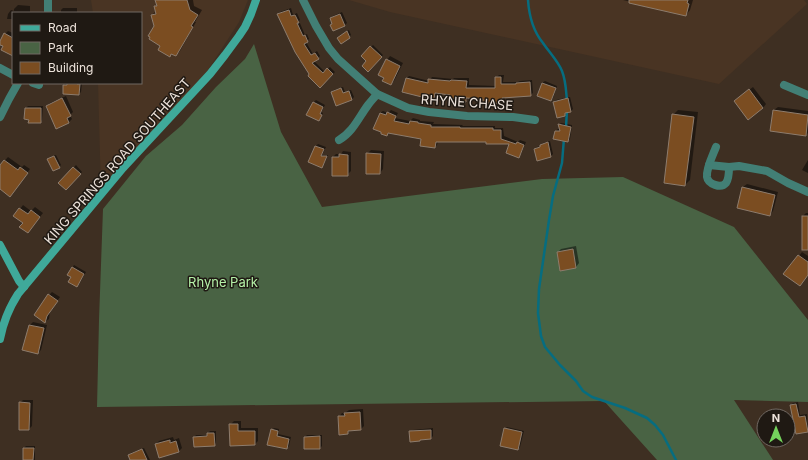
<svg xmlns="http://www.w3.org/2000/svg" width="808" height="460" viewBox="0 0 808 460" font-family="Inter,sans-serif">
<rect width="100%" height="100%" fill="#3e2f22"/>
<g fill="#493423">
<path d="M91 0H248L239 22 206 73 101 191 98 83H141V13H93Z"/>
<path d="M349 0H804L807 4 719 84 390 12Z"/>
</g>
<path fill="#496344" d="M254 44 281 132 322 207 542 179 623 177 734 227 808 320V402L734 400 773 460H657L604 401 97 407 99 320 103 209 146 156 182 125 216 87 245 59Z"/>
<g fill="#0007">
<path d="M156 0H193L194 6 202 10 195 22H196L180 51 176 55 162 46 155 26 152 15 156 11 155 7 158 4Z"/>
<path d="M623 0H693L690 10 686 15Z"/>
<path d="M18 5 30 6V13H13V19H7L8 14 11 10 14 11V9Z"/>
<path d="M63 8H77V13H61V10Z"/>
<path d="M291 8 293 15 297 13 300 20 299 21 305 35 307 34 309 39 306 42 313 54 317 51 320 56 314 61 325 72 330 67 335 72 320 86 311 75 278 14 280 12Z"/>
<path d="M342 12 347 23 345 25 333 23 331 18 333 16Z"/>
<path d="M349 30 351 35 349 37 340 36Z"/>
<path d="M8 31 13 33V55L5 46 0 43 5 34Z"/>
<path d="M373 45 383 55 368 70V61L362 56Z"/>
<path d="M390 56 403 63 394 81 390 84 387 60Z"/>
<path d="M499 75H504L503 82H518L520 81 532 80 533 93 530 95 505 97V100L502 103 484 98H468L466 101 458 98 451 94 437 92 436 95 434 98 407 78 409 76 429 81 432 77 453 79 454 78H469V85L496 86V78Z"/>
<path d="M545 81 557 86 553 98 551 100 542 83Z"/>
<path d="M66 83H82L81 92 79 94 64 85Z"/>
<path d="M343 87 345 92 351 90 354 97 352 99 336 104 332 92 334 90Z"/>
<path d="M753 87 766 104 763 108 735 101Z"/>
<path d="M66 96 73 112 70 115 72 119 69 122 57 127 47 106 50 103Z"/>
<path d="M570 97 573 109 571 111 567 112V113L565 115 554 102 556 100Z"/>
<path d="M316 100 325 105 321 112 323 113 319 120 308 114 314 102Z"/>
<path d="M28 106H43L42 120 40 122 26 108Z"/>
<path d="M778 107 808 111V133L806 135 774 110Z"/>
<path d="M391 110 398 113 395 118 410 121 413 118 420 120V121L434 122 433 124 463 125 462 126H495V128H503L504 136 518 142 520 140 526 142 521 154 519 156 511 143 487 141H438L437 145 435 147 422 139 389 133 386 135 380 113 383 111 388 113Z"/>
<path d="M678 110 698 112 690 180 685 185 673 115Z"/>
<path d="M561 123 572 125 570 139 568 141 556 131 558 129H560L559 125Z"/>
<path d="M550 141 553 154 551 156 538 159 535 149 537 147 541 146V145L543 143Z"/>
<path d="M318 144 326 147 322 155H328L324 164 322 166 310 161 316 146Z"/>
<path d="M371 150 384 151 383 169 380 173 367 154Z"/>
<path d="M343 151 351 152V171L347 175 333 157 336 154H341Z"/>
<path d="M56 155 61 165 59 167 51 157Z"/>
<path d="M8 157 22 167 24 165 30 169 13 192 0 186V166Z"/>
<path d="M808 160V173L802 170Z"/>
<path d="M76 165 82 172 66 189 60 183Z"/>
<path d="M747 184 778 192 773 211 770 215 738 207 743 187Z"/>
<path d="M23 205 31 211 35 207 43 213 31 228 15 216Z"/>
<path d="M806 213H808V249L803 216Z"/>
<path d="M576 246 579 263 576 267 561 270 558 252 561 249Z"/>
<path d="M802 252 808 256V275L785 274Z"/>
<path d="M74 265 86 272 79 284 68 274Z"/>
<path d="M52 292 60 297 50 311 49 319 45 322 35 315 49 295Z"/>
<path d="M33 322 47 325 41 350 38 353 24 350 30 325Z"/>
<path d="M23 400H33L32 426 29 429 20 403Z"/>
<path d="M798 402 800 415 807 414 808 431 797 433 791 405 793 403Z"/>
<path d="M363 409 364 426 361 429 350 430 347 433 339 417 342 413H345L349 410Z"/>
<path d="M234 421H241V428H258V441L255 444 231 445 230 425Z"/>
<path d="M507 427 524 431 520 447 518 449 505 429Z"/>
<path d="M274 428 279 429 278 434 291 437 289 446 287 448 272 430Z"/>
<path d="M433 428V436L431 438 421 439 410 432 413 430Z"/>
<path d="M210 431H216V443L214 445 194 438 196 435H208V433Z"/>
<path d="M307 435H322V446L320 448 305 437Z"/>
<path d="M173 437 174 440 179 438 182 448 179 451 156 444 159 441Z"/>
<path d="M26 446H35V460H24V448Z"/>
<path d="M144 448 150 460H131L129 456 131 453Z"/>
</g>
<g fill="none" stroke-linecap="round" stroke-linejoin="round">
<g stroke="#066d80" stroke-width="2.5">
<path d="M528 0C529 15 533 31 543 43 549 52 558 61 562 71 566 81 566 91 567 101"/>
<path d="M566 127 567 110"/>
<path d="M564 138 562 163 553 196 549 220 539 289 538 313 541 336 545 347 560 365 576 381 583 391 592 397 625 408 647 418 655 425 663 435 676 460"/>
</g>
</g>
<g fill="#7b4d21" stroke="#8d7c6d">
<path d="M155 0H187L190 10 198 15 191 26 193 27 176 56 171 54 170 57 158 50 160 46 149 39 150 37 148 36 154 26 151 15 156 14 154 6H157Z"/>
<path d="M629 0H688L687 3 689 4 686 16 629 3Z"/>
<path d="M289 10 291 16 295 15 299 23H297L303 36 305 35 308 42 304 44 311 55 315 53 319 59 312 63 323 73 327 68 333 74 320 88 308 76 309 74 295 52 277 14Z"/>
<path d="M340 14 345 26 333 31 330 25 332 24 330 18Z"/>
<path d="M347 31 350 38 341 44 337 38Z"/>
<path d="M4 33 13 38V56L1 50 3 46 0 45V41Z"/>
<path d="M370 46 382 57 368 72 362 66 366 61 361 56Z"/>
<path d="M386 59 400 66 391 85 382 81 384 78 378 75Z"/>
<path d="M495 77H501V84H516V83L530 82 531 96 502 98V104L494 103H483V99L466 98V102L457 101V99H450V95L435 93 434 99 426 98 402 92 406 78 428 83V79L450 81 451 80 467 81 466 88H495Z"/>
<path d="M67 83H77V84H80L79 95 63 94V85H67Z"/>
<path d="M542 83 556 88 551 101 537 96Z"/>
<path d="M341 88 343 93 349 91 352 100 336 106 331 92Z"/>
<path d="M749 89 763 108 748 120 734 101Z"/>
<path d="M62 98 71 116 67 118 69 123 56 129 46 106Z"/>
<path d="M568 98 571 112 565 113V116L557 118 553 102Z"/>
<path d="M313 102 323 107 320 114 322 115 319 121 306 115Z"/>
<path d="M25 108H41V123H28L29 120 24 119Z"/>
<path d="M773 110 808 115 806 136 770 131Z"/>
<path d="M387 112 396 116 394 121 409 124 410 121 418 122V123L431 125V127H460V128H493V130H501V139L516 144 517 142 524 145 519 158 506 153 509 144H486V142H436L435 148 420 146 421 139 388 133 387 136 381 134V132L373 129 380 113 386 115Z"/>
<path d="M672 114 694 117 685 186 664 183Z"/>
<path d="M558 124 571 127 568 142 553 139 555 131H560Z"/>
<path d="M548 142 551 157 537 161 534 149 540 147V145Z"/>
<path d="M315 146 324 149 321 156H327L322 168 308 162Z"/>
<path d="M366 153 381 154 380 174H366Z"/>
<path d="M339 154 348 155V176H332V157H339Z"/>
<path d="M54 156 60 168 53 171 47 159Z"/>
<path d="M4 160 18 170 20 167 28 173 10 197 0 189V165Z"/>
<path d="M73 167 81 174 66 190 58 183Z"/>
<path d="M742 187 775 195 770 216 737 208Z"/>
<path d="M19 208 28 214 31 210 40 217 28 233 19 227 23 223 13 216Z"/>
<rect x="802" y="216" width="6" height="34"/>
<path d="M573 249 576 268 560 271 557 252Z"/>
<path d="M798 255 808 262V275L800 286 783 274Z"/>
<path d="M72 267 84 274 77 287 68 282 71 277 67 275Z"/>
<path d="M48 294 58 301 47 316 45 323 34 315Z"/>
<path d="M29 325 44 328 38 354 22 350Z"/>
<path d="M19 402 30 403 29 430H19Z"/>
<path d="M796 404 799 417 805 416 808 432 796 434 790 405Z"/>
<path d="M360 412 361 430 348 431V434L339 435 338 416H345L344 413Z"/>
<path d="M229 424H238V431H255V445L230 446Z"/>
<path d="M504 428 522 432 518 450 500 446Z"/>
<path d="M271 429 278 431 277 436 289 439 287 449 267 445Z"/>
<path d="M431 430V439L420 440V441L410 442 409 431Z"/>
<path d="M207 433H214L215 446 194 447 193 437 207 436Z"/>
<path d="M320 436V449H304V437Z"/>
<path d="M170 440V443L176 441 179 452 159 458 155 444Z"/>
<path d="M23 448H34L33 460H23Z"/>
<path d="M142 449 147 460H130L128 455Z"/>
</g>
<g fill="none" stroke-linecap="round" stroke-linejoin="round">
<g stroke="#427f75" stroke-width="8">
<path d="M48 0V13"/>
<path d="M303 0 316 26 329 48 338 59 377 94 408 108 429 112 467 116 513 117 535 120"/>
<path d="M0 68 13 75"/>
<path d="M33 83 39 85"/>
<path d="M784 85 808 95"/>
<path d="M0 117 9 99 18 83"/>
<path d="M339 140C353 132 359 117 368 105 371 101 374 98 377 94"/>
<path d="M716 147C713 155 706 168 707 177 708 184 721 189 726 183 729 179 729 173 729 167"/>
<path d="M709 165 729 167 739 166 767 171 788 183 808 192"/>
</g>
<g stroke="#3fa99a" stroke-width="8">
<path d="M0 245 19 281 24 287"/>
<path d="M0 339C3 323 9 308 18 294L123 168 210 74 225 55 239 36 245 27 251 14 256 0"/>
</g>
</g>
<g text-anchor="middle" stroke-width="3" stroke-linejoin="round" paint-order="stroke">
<g font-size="13" fill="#ece2da" stroke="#1f1913">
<text transform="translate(467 102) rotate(4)" y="5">RHYNE CHASE</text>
<text transform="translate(117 161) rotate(-49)" y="5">KING SPRINGS ROAD SOUTHEAST</text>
</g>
<g font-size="13" fill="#b5f2a8" stroke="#1f1913">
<text x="223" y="287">Rhyne Park</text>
</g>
</g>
<rect x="12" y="12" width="130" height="72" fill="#1f1913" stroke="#716963"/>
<rect x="20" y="25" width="20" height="6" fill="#3fa99a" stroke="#716963"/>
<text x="48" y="32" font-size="12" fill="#ece2da">Road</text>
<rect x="20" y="42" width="20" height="12" fill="#496344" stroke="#716963"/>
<text x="48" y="52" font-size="12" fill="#ece2da">Park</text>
<rect x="20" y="62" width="20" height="12" fill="#7b4d21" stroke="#716963"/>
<text x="48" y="72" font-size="12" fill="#ece2da">Building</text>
<g transform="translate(776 428)"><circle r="19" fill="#1f1913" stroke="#716963"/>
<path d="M0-3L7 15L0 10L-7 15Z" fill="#74d25c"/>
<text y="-6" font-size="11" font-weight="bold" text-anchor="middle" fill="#ece2da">N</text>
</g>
</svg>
